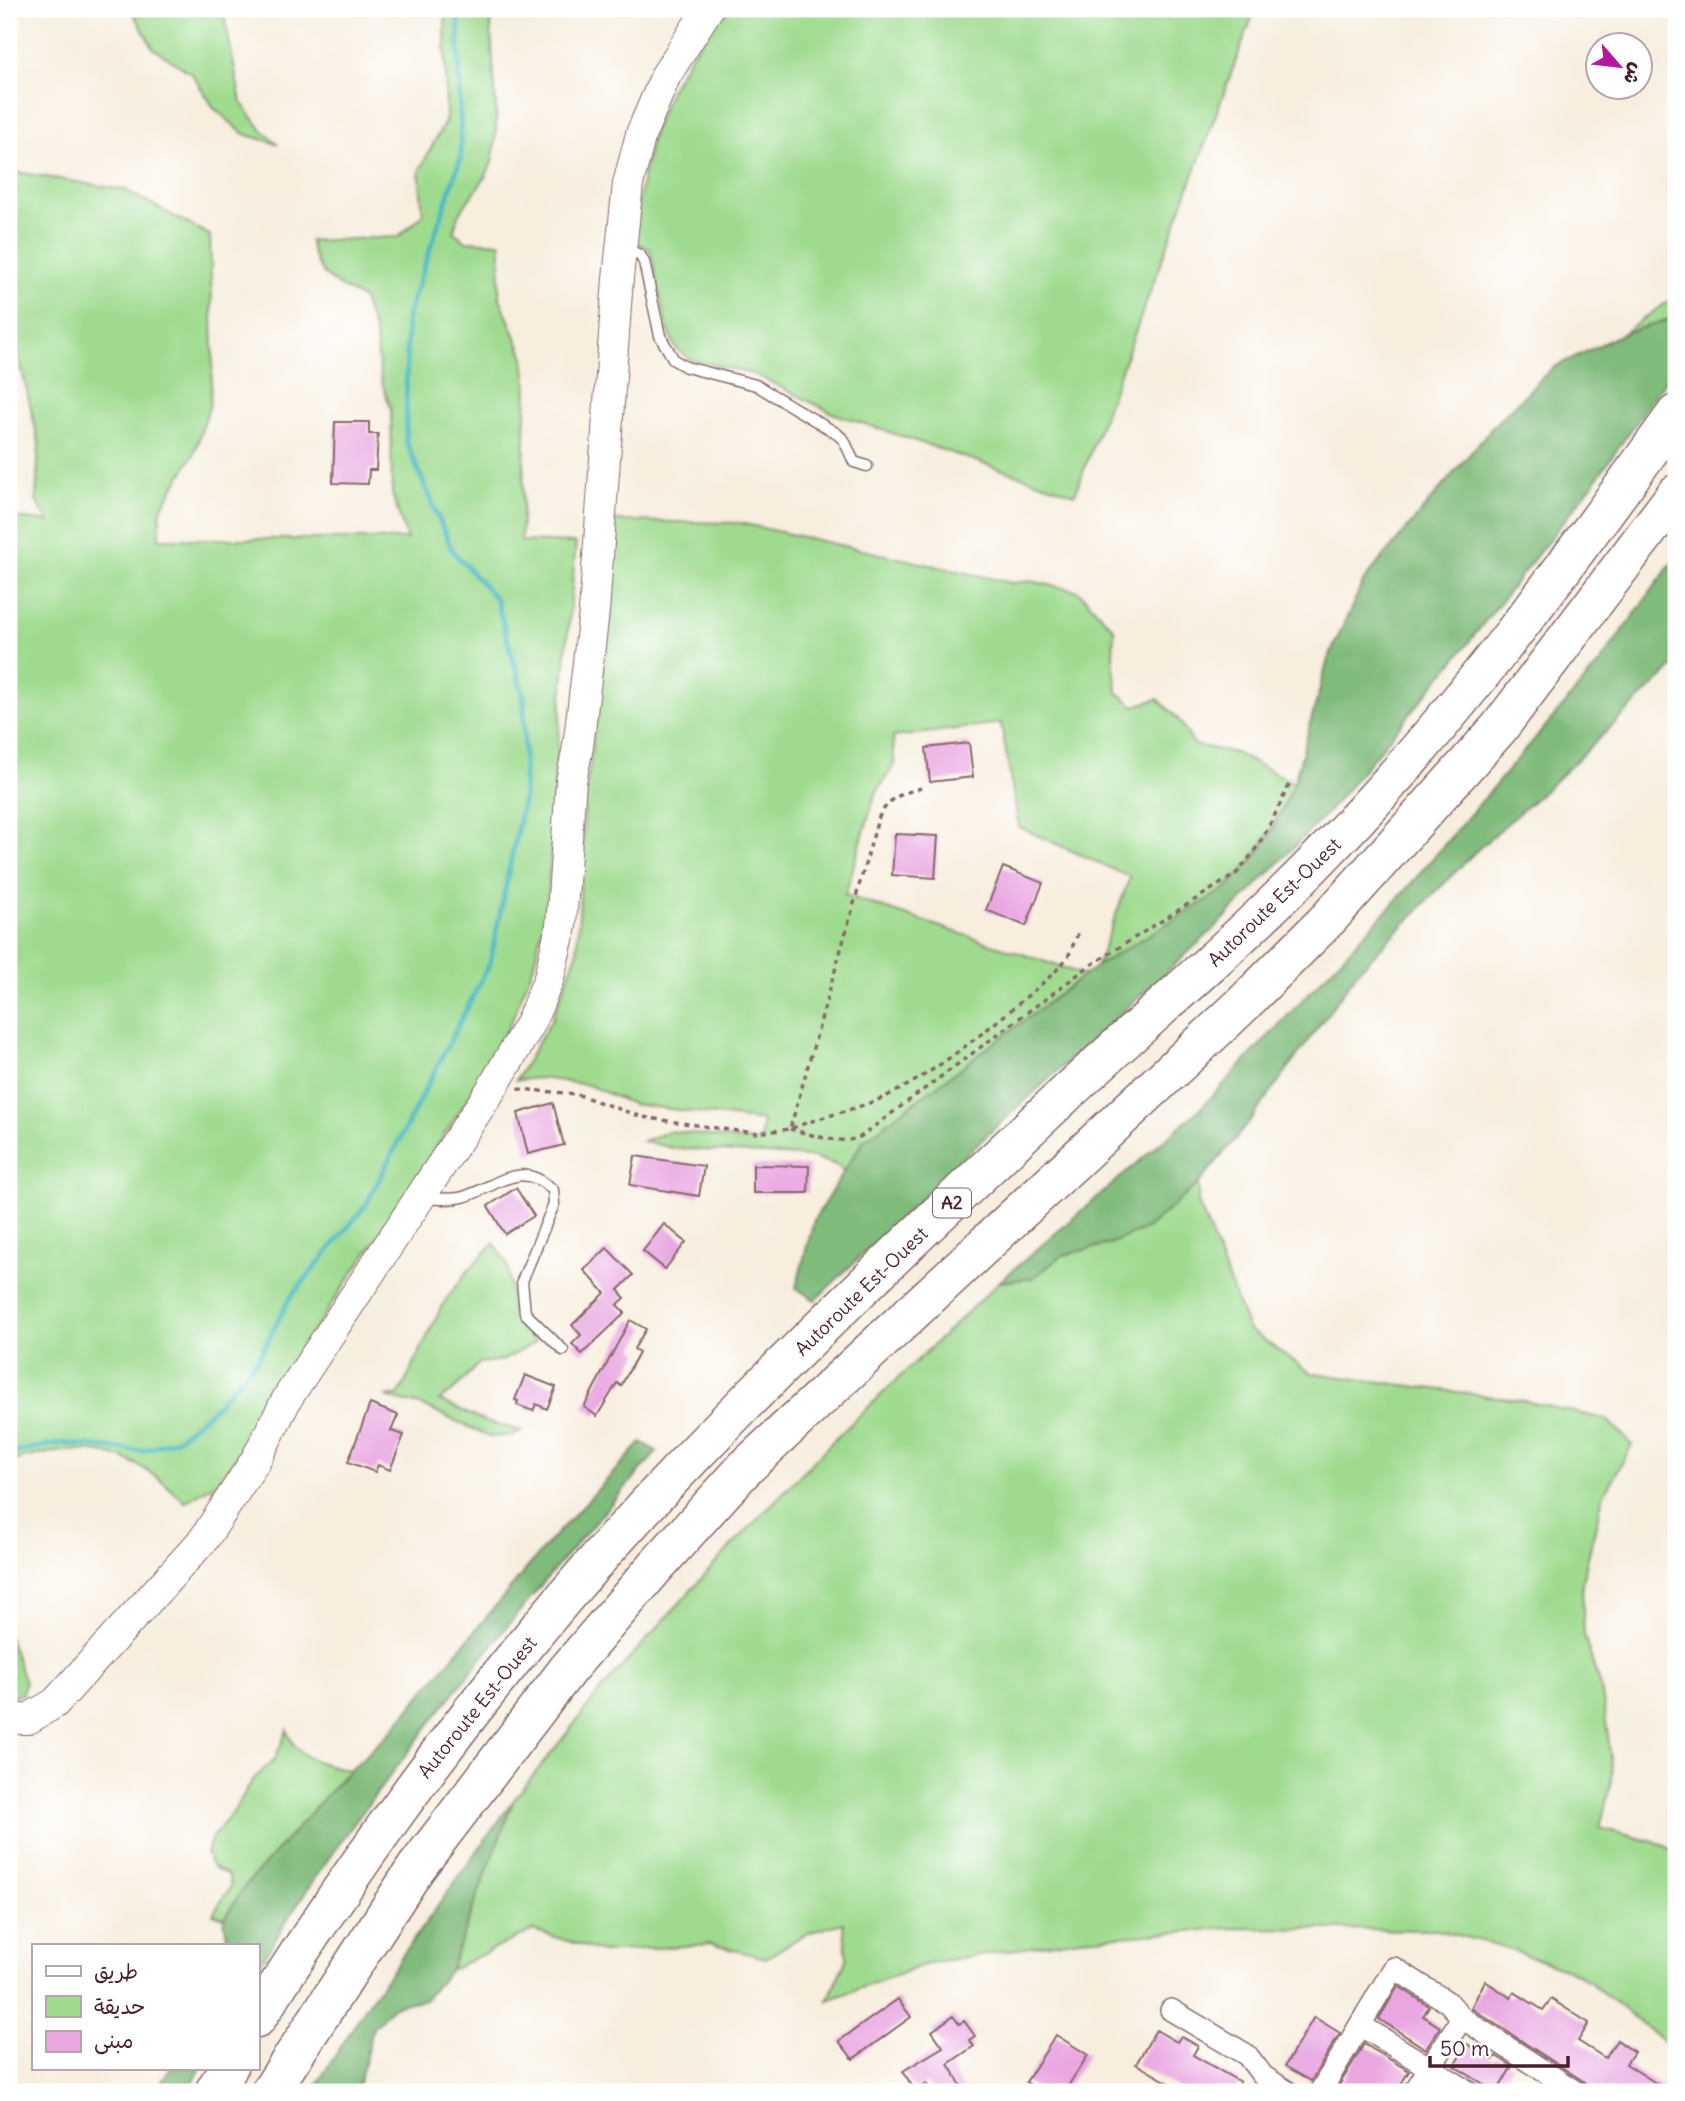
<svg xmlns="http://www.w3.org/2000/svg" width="1685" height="2101" viewBox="0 0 1685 2101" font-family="Delius,'Playpen Sans Arabic',sans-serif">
<rect width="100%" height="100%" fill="#fff"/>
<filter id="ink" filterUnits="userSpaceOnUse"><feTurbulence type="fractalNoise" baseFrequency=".0143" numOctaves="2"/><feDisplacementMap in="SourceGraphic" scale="14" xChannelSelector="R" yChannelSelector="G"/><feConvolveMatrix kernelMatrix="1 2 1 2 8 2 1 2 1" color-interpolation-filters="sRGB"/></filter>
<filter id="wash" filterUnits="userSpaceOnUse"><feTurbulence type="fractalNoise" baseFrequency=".00686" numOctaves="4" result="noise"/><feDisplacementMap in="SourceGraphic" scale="28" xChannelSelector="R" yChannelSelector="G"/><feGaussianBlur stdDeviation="1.57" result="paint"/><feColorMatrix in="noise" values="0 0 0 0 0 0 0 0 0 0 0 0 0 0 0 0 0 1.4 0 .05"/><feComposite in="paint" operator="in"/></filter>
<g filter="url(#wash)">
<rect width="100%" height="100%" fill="#f7eede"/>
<g fill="#9fdb8f" stroke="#747d5d" stroke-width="2">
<path d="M131 9H223L241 102 261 129 278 144 244 134 214 108 192 74 153 48Z"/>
<path d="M445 9H501L491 22C491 67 501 113 493 157 487 187 457 203 454 232L465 241 501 243 499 296 524 357 527 385 521 541 576 543 554 786 548 903 533 967 511 1022 481 1078 390 1219 275 1387 238 1454 218 1482 185 1502C129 1445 84 1441 9 1462V517L49 522 36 501 39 443 9 314V171L125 190 210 235 213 355 210 404 194 454 161 508 159 539H407L392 494 391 409 381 380 375 332 362 298C332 282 317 277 310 241L398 237 423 215 419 171 446 120Z"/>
<path d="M725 9H1255L1075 494 835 414 756 375 690 359 676 349 667 328 650 250 633 240C639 196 645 150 662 109 676 73 702 39 725 9Z"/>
<path d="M1676 296V317L1622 334Z"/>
<path d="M613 521 740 523 1012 583 1030 581 1078 591 1114 629 1113 658 1117 692 1134 706 1158 699 1178 719 1195 745 1235 753 1294 783C1275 824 1258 859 1225 889L1097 966 1130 877 1019 827 1001 723 893 737 894 765 875 795 845 895 1085 975 863 1141 844 1171 834 1164 811 1157 673 1148 643 1141 671 1131 760 1142 763 1121 632 1104 588 1085 542 1078 516 1080 552 1019 577 953 585 798 610 620Z"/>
<path d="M1199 1183 1198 1202 1248 1329 1311 1373 1526 1401 1608 1420 1632 1445 1603 1496 1582 1582 1584 1635 1602 1693 1613 1773 1600 1828 1665 1845 1676 1855V2055L1666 2043 1579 1974 1497 1945 1436 1930 1230 1928 1080 1939 929 1963 828 2000 847 1957 843 1923 807 1933 766 1958 710 1944 602 1952 533 1930 450 1970 513 1801 602 1689 722 1556 833 1441 999 1282 1033 1278 1063 1255 1109 1244 1148 1228Z"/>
<path d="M494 1243 508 1265 512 1311 519 1324 536 1342 504 1360 479 1363 453 1391 439 1400 486 1422 522 1431 513 1435 491 1437 420 1405 385 1397 399 1395 443 1304 466 1273Z"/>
<path d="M9 1637 25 1682 22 1694 9 1697Z"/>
<path d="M287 1730C295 1759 324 1765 350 1770L245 1886 224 1918 213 1914 231 1886 228 1875 213 1867 206 1854 212 1837 232 1814 253 1780 275 1759Z"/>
</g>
<g fill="#7fbb7a" stroke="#646d52" stroke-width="2">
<path d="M1676 317V366L1592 485 1454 661 1328 812 1216 927 985 1137 815 1300 796 1288 814 1220 863 1141 1097 966 1225 889 1256 857 1272 832 1294 783 1328 659 1364 580 1494 425 1552 368 1622 334Z"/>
<path d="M1676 557V664L1555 781 1476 851 1360 969 1250 1121 1199 1183 1148 1228 1109 1244 1063 1255 1033 1278 999 1282 1200 1109 1403 893 1598 665Z"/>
<path d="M642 1442 657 1452C571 1547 490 1645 412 1747 357 1818 302 1891 257 1970V1945H228L224 1918 245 1886 341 1779 391 1731 550 1541Z"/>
<path d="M513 1801 450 1970 425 1999 393 2006 373 2028 357 2092H312L369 2002Z"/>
<path d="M170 2068H201L187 2092H156Z"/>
</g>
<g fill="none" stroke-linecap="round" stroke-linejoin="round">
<path stroke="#4bbac1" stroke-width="5" d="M9 1453 60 1443 142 1451 177 1439 214 1408 258 1359 290 1298 366 1205 490 963 524 796V697L496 599 452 550 406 441 407 317 461 157 458 9"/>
</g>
<g id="blocks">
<g fill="#e9a6e1">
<path d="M335 422H369V434H378L376 470H369L368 484 333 483Z"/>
<path d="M969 743 973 777 930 782 926 748Z"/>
<path d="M895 834 938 836 935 878 892 875Z"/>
<path d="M1003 867 1043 883 1026 926 986 910Z"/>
<path d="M553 1103 564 1145 528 1154 518 1113Z"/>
<path d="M635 1156 704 1166 699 1196 630 1185Z"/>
<path d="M753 1165 809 1166 808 1193H753Z"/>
<path d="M516 1188 534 1216 505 1234 488 1206Z"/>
<path d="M664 1224 686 1242 665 1269 643 1251Z"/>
<path d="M607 1248 633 1275 618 1290 625 1298 617 1305 625 1313 582 1354 572 1344 581 1335 572 1325 605 1293 584 1270Z"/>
<path d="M630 1320 646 1329 634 1349 639 1352 621 1386 617 1383 597 1416 584 1407Z"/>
<path d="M525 1375 556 1387 547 1409 536 1404 533 1411 517 1405 518 1401 515 1400Z"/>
<path d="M370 1404 398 1415 391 1431 404 1435 390 1470 378 1465 375 1472 348 1462Z"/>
<path d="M1485 1981 1511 1998 1514 1992 1543 2010 1551 1999 1589 2023 1578 2041 1605 2058 1617 2040 1634 2052 1626 2064 1670 2092H1594L1583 2081 1471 2008Z"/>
<path d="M1398 1986 1429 2006 1423 2016 1440 2027 1426 2049 1379 2019Z"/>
<path d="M898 1999 911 2017 853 2059 839 2041Z"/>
<path d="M953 2016 959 2024 964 2021 975 2036 969 2040 974 2046 948 2064 965 2092H933L927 2083 915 2091 903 2071 943 2047 932 2031Z"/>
<path d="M1314 2017 1340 2033 1311 2081 1285 2066Z"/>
<path d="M1156 2030 1177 2042 1181 2036 1198 2046 1193 2055 1240 2082 1234 2092H1185L1136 2064Z"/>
<path d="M1056 2035 1088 2055 1064 2092H1042L1026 2082Z"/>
<path d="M1364 2044 1409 2071 1396 2092H1335Z"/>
<path d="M1467 2044 1493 2060 1496 2056 1512 2066 1497 2092 1454 2066Z"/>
</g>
</g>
</g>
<g filter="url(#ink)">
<use href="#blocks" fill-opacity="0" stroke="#87676a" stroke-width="2"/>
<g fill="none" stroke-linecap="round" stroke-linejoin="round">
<g stroke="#87676a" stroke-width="13">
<g id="lane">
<path d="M624 248 640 255 644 262 660 336 674 360 686 367 756 385 836 433 844 440 854 462 867 466"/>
<path d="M425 1198C438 1199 451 1200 463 1197 498 1187 518 1158 553 1190L554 1204 522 1281 525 1313 563 1350"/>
</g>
</g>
<g stroke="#87676a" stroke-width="24">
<g id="street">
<path d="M1171 2010 1247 2055 1263 2076 1288 2092"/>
<path d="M1360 2025 1469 2092"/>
<path d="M1320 2092 1394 1968 1449 2003 1462 2018 1576 2092"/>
<path d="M1414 2092 1462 2018"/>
</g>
</g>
<g stroke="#87676a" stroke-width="32">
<path id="secondary" d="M9 1719H28L55 1703 204 1539 255 1461 288 1397 491 1090 530 1024 549 978 561 926 571 781 578 747 594 612 618 278 628 184 641 134 666 75 708 9"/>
</g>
<g stroke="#87676a" stroke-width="41">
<g id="highway">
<path d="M257 2018C384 1817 527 1627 693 1456 810 1335 934 1217 1057 1102 1149 1016 1246 936 1333 844 1460 712 1569 562 1676 414"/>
<path d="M214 2092 228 2068"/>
<path d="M270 2092 416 1868 568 1669 657 1565 745 1468 1239 1008 1330 917 1499 728 1676 494"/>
</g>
</g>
<g stroke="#87676a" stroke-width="3.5" stroke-dasharray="5 5" stroke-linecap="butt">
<path d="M518 1089 576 1094 642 1117 730 1130 756 1133 790 1129 878 819C888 798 900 794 921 788"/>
<path d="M792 1128C826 1115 868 1107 899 1090 948 1064 1012 1010 1054 973L1068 957 1079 931"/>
<path d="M790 1129C811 1134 840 1146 860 1137L1088 967 1236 874C1260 848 1274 817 1289 785"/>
</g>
<use href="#lane" stroke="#fff" stroke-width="10"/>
<use href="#street" stroke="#fff" stroke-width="21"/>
<use href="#secondary" stroke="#fff" stroke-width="30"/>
<use href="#highway" stroke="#fff" stroke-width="38"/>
</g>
</g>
<g text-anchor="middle" stroke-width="7" stroke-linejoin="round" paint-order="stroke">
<rect fill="#fff" stroke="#80626b" stroke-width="2" x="933" y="1188.5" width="38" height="29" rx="5"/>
<g font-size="18" font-weight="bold" fill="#4a1f2b">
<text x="952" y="1209">A2</text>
</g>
<g font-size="19" fill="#4a1f2b" stroke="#fff">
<text transform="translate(1274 902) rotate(-44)" y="7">Autoroute Est-Ouest</text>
<text transform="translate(861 1291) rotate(-44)" y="7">Autoroute Est-Ouest</text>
<text transform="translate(477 1707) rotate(-51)" y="7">Autoroute Est-Ouest</text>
</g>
</g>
<rect width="1685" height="2101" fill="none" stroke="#fff" stroke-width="35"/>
<rect x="32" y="1944" width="228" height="126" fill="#ffffff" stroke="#b7a5aa" stroke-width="2"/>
<rect x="46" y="1966" width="35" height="10" fill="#ffffff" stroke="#b7a5aa" stroke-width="2"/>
<text x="94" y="1979" font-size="21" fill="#4a1f2b">طريق</text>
<rect x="46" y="1996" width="35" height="21" fill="#9fdb8f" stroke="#b7a5aa" stroke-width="2"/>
<text x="94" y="2014" font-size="21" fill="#4a1f2b">حديقة</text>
<rect x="46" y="2031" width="35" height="21" fill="#e9a6e1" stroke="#b7a5aa" stroke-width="2"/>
<text x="94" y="2048" font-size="21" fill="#4a1f2b">مبنى</text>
<g transform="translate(1619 66) rotate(118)"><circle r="33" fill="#ffffff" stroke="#b7a5aa" stroke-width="2"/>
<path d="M0-5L12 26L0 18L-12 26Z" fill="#b5179e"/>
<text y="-10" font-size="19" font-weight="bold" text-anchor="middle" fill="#4a1f2b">ش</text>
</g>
<path d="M1430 2056v10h138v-10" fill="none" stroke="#4a1f2b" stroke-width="3.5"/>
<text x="1440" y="2056" font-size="21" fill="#4a1f2b" stroke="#ffffff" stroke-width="5" paint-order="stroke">50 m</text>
</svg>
